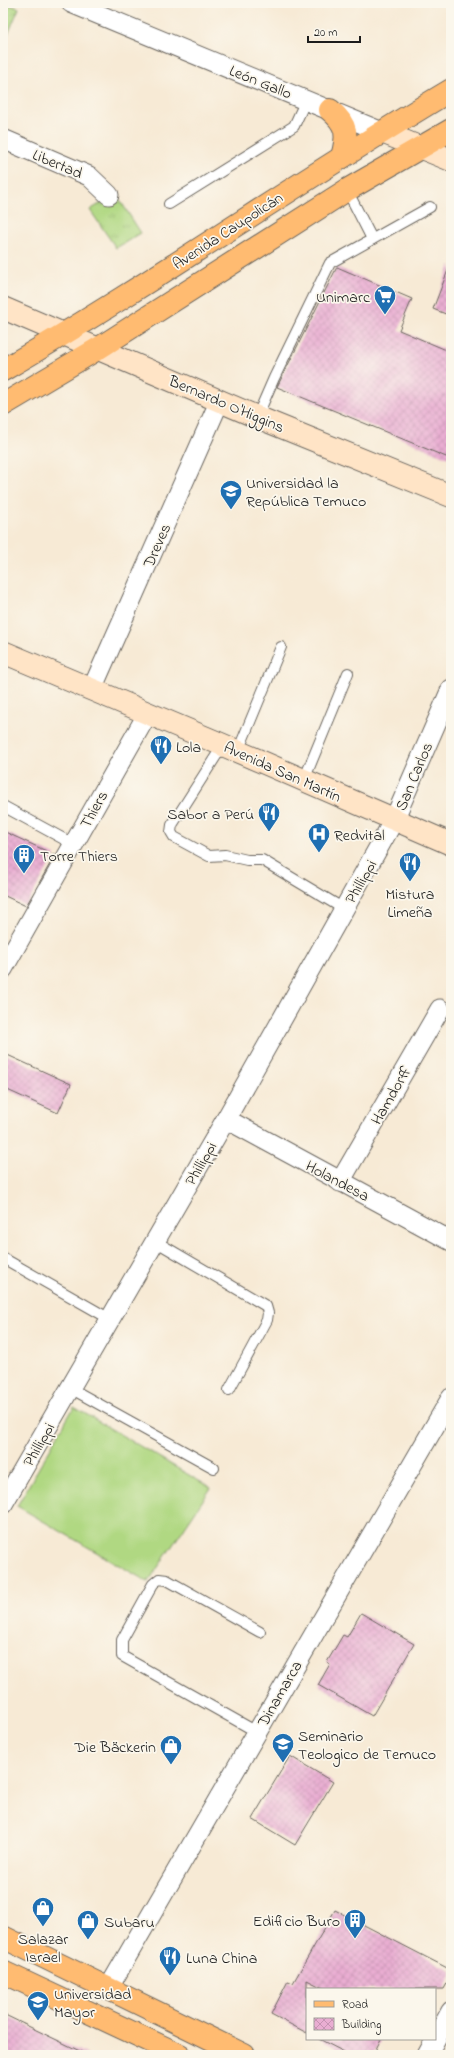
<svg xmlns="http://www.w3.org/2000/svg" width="454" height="2058" viewBox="0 0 454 2058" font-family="'Indie Flower',sans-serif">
<defs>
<pattern id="grass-tufts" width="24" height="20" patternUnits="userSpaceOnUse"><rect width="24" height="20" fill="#b0d882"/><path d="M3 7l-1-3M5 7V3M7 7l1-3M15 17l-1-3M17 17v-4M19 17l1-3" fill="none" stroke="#97b970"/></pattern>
<pattern id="park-crowns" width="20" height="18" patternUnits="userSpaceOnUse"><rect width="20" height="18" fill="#b0d882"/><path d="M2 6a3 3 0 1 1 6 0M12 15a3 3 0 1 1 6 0" fill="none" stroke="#97b970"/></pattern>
<pattern id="building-cross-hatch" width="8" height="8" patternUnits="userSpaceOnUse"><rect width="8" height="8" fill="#e9add2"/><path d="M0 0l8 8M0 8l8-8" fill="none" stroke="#c794b4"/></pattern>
</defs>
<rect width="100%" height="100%" fill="#fbf7ec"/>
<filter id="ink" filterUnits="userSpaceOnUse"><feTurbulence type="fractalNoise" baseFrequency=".025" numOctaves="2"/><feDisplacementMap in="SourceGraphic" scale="8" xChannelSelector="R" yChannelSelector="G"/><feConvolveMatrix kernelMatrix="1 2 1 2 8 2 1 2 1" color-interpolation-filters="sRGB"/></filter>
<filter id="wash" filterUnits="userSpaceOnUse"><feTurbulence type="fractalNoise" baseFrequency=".012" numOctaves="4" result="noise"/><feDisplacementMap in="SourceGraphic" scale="16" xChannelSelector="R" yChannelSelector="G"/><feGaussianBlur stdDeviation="0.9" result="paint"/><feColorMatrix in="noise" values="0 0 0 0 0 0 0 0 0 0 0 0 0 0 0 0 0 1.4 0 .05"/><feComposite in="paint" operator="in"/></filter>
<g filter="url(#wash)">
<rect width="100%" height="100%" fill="#f7ead5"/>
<path fill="url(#grass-tufts)" stroke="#667a4f" d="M116 194 141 233 116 248 90 210Z"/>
<path fill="url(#park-crowns)" stroke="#667a4f" d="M3 3 19 8 3 46Z"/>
<path fill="#b0d882" stroke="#667a4f" d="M74 1407 211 1488 148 1582 17 1506Z"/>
<g id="blocks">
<g fill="url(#building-cross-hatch)">
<path d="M450 265H451V316L433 309Z"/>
<path d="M337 267 412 299 399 330 451 352V459L277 387Z"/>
<path d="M3 831 55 855 26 906 3 895Z"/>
<path d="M3 1053 71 1084 58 1113 3 1088Z"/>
<path d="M361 1613 414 1644 372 1716 318 1685 330 1664 327 1662 343 1635 347 1637Z"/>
<path d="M290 1756 333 1782 295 1845 252 1819Z"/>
<path d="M335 1910 451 1970V1976L444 1989H325L307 1980V2033L271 2014 288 1981 293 1983Z"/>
<path d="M3 2014 88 2055H3Z"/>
<path d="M319 2039H381L373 2055H350Z"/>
</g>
</g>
</g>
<g filter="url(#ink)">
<use href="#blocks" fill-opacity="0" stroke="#69645d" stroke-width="1"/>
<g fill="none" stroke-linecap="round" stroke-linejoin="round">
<g stroke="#69645d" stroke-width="12">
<g id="lane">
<path d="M347 190 372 239"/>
<path d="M169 204 294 126 306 100"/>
<path d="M257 417 274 378 330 263 430 207"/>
<path d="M223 745 172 825 171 832 174 837 209 856 225 855 247 860H262L344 909"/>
<path d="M238 751 281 647"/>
<path d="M304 780 348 673"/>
<path d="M3 806 73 844"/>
<path d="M155 1241 266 1306 268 1313 267 1320 229 1390"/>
<path d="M3 1258 110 1319"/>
<path d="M70 1388 214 1468"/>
<path d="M257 1732 122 1656V1640L153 1584 159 1579 167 1580 260 1632"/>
</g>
</g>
<g stroke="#69645d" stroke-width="21">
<g id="street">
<path d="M71 3 382 132"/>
<path d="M3 139 89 176 109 195"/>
<path d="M92 689 220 400"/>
<path d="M3 969 148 713"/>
<path d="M226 1119 451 1241"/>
<path d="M340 1182 440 1009"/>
<path d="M3 1504 226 1119 394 820 451 689"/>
<path d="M108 1989 451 1398"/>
<path d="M427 2055 451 2011"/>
</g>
</g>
<g stroke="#69645d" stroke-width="24">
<g id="secondary">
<path d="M382 132 451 160"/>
<path d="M3 308 257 417 451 496"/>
<path d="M3 652 223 745 451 844"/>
</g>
</g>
<g stroke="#69645d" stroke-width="24">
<g id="primary">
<path d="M330 110C348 125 348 135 342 157"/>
<path d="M3 370C155 282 300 180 451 90"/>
<path d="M3 405 99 348 347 190 451 130"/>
<path d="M3 1937 244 2055"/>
<path d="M3 1972 180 2055"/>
</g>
</g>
<use href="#lane" stroke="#fff" stroke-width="10"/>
<use href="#street" stroke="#fff" stroke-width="19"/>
<use href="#secondary" stroke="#ffe4c6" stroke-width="22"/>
<use href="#primary" stroke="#ffbb71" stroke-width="22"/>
</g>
</g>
<defs>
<g id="supermarket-pin" transform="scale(1.15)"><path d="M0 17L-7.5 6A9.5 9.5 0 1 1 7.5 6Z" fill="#1f6fb2" stroke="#fbf7ec"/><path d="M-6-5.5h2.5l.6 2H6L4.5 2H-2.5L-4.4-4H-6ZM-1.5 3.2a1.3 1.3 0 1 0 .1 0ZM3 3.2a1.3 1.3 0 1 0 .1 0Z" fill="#fff"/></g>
<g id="university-pin" transform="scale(1.15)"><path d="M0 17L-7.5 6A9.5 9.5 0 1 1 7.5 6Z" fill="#1f6fb2" stroke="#fbf7ec"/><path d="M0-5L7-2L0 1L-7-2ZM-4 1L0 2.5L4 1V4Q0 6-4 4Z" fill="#fff"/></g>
<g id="restaurant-pin" transform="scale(1.15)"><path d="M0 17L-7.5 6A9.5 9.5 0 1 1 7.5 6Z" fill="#1f6fb2" stroke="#fbf7ec"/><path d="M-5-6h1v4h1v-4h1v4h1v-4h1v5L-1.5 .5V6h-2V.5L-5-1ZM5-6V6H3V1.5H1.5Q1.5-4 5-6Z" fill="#fff"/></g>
<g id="hospital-pin" transform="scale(1.15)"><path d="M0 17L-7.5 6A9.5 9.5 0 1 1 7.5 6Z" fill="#1f6fb2" stroke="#fbf7ec"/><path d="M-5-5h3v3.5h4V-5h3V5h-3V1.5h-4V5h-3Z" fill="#fff"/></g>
<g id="building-pin" transform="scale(1.15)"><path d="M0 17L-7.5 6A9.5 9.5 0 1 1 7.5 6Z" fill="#1f6fb2" stroke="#fbf7ec"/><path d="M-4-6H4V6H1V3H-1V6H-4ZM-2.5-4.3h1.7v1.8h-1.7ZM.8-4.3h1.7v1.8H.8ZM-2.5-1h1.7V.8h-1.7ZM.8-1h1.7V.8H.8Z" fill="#fff"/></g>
<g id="shop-pin" transform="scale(1.15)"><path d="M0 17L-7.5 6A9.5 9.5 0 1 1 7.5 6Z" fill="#1f6fb2" stroke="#fbf7ec"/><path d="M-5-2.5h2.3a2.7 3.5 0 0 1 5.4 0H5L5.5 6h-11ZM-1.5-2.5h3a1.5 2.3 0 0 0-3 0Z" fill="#fff"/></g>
</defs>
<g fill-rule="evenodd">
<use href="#supermarket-pin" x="385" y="296"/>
<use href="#university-pin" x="231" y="491"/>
<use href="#restaurant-pin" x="161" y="746"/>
<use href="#restaurant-pin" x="269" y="813"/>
<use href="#hospital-pin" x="319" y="834"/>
<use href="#building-pin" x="24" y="855"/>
<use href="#restaurant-pin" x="410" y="863"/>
<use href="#university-pin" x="283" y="1744"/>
<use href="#shop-pin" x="171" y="1746"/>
<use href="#shop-pin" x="43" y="1908"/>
<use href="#building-pin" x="355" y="1920"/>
<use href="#shop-pin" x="88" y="1921"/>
<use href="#restaurant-pin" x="170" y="1957"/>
<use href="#university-pin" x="38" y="2002"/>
</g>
<g text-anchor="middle" stroke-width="3.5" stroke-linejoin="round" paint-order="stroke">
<g font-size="16" fill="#1c1c1c" stroke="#fbf7ec">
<text transform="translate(261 81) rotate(22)" y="6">León Gallo</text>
<text transform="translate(58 163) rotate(23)" y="6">Libertad</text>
<text transform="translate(227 230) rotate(-33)" y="6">Avenida Caupolicán</text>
<text transform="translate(227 403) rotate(23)" y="6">Bernardo O'Higgins</text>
<text transform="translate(156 545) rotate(-66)" y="6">Dreves</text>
<text transform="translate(283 771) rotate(24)" y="6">Avenida San Martín</text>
<text transform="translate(413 776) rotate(-67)" y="6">San Carlos</text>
<text transform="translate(93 809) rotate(-61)" y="6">Thiers</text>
<text transform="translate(360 881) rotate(-60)" y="6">Phillippi</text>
<text transform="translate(390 1095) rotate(-60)" y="6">Hamdorff</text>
<text transform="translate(200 1163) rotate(-60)" y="6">Phillippi</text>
<text transform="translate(338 1180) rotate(28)" y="6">Holandesa</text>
<text transform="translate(38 1444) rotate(-60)" y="6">Phillippi</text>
<text transform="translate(279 1693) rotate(-60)" y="6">Dinamarca</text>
</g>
<g font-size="16" fill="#1c1c1c" stroke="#fbf7ec" text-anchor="start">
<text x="370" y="302" text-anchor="end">Unimarc</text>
<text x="246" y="488">Universidad la<tspan x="246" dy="18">República Temuco</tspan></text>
<text x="176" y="752">Lola</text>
<text x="254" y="819" text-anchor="end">Sabor a Perú</text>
<text x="334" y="840">Redvital</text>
<text x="40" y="861">Torre Thiers</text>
<text x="410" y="899" text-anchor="middle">Mistura<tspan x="410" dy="18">Limeña</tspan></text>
<text x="298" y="1741">Seminario<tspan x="298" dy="18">Teologico de Temuco</tspan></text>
<text x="156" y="1752" text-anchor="end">Die Bäckerin</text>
<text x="340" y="1926" text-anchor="end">Edificio Buro</text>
<text x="104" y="1927">Subaru</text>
<text x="43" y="1944" text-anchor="middle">Salazar<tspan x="43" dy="18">Israel</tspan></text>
<text x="186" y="1963">Luna China</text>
<text x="54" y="1999">Universidad<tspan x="54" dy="18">Mayor</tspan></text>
</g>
</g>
<rect width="454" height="2058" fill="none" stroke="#fbf7ec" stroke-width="16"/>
<rect x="306" y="1988" width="130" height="52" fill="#fbf7ec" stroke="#a29f99"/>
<rect x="314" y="2001" width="20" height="6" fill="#ffbb71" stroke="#a29f99"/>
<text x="342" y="2008" font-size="12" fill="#1c1c1c">Road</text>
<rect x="314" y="2018" width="20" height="12" fill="url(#building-cross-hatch)" stroke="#a29f99"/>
<text x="342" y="2028" font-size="12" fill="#1c1c1c">Building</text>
<path d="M308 36v6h52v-6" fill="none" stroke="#1c1c1c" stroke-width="2"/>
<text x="314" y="36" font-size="12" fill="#1c1c1c" stroke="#fbf7ec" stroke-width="3" paint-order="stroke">20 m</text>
</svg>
